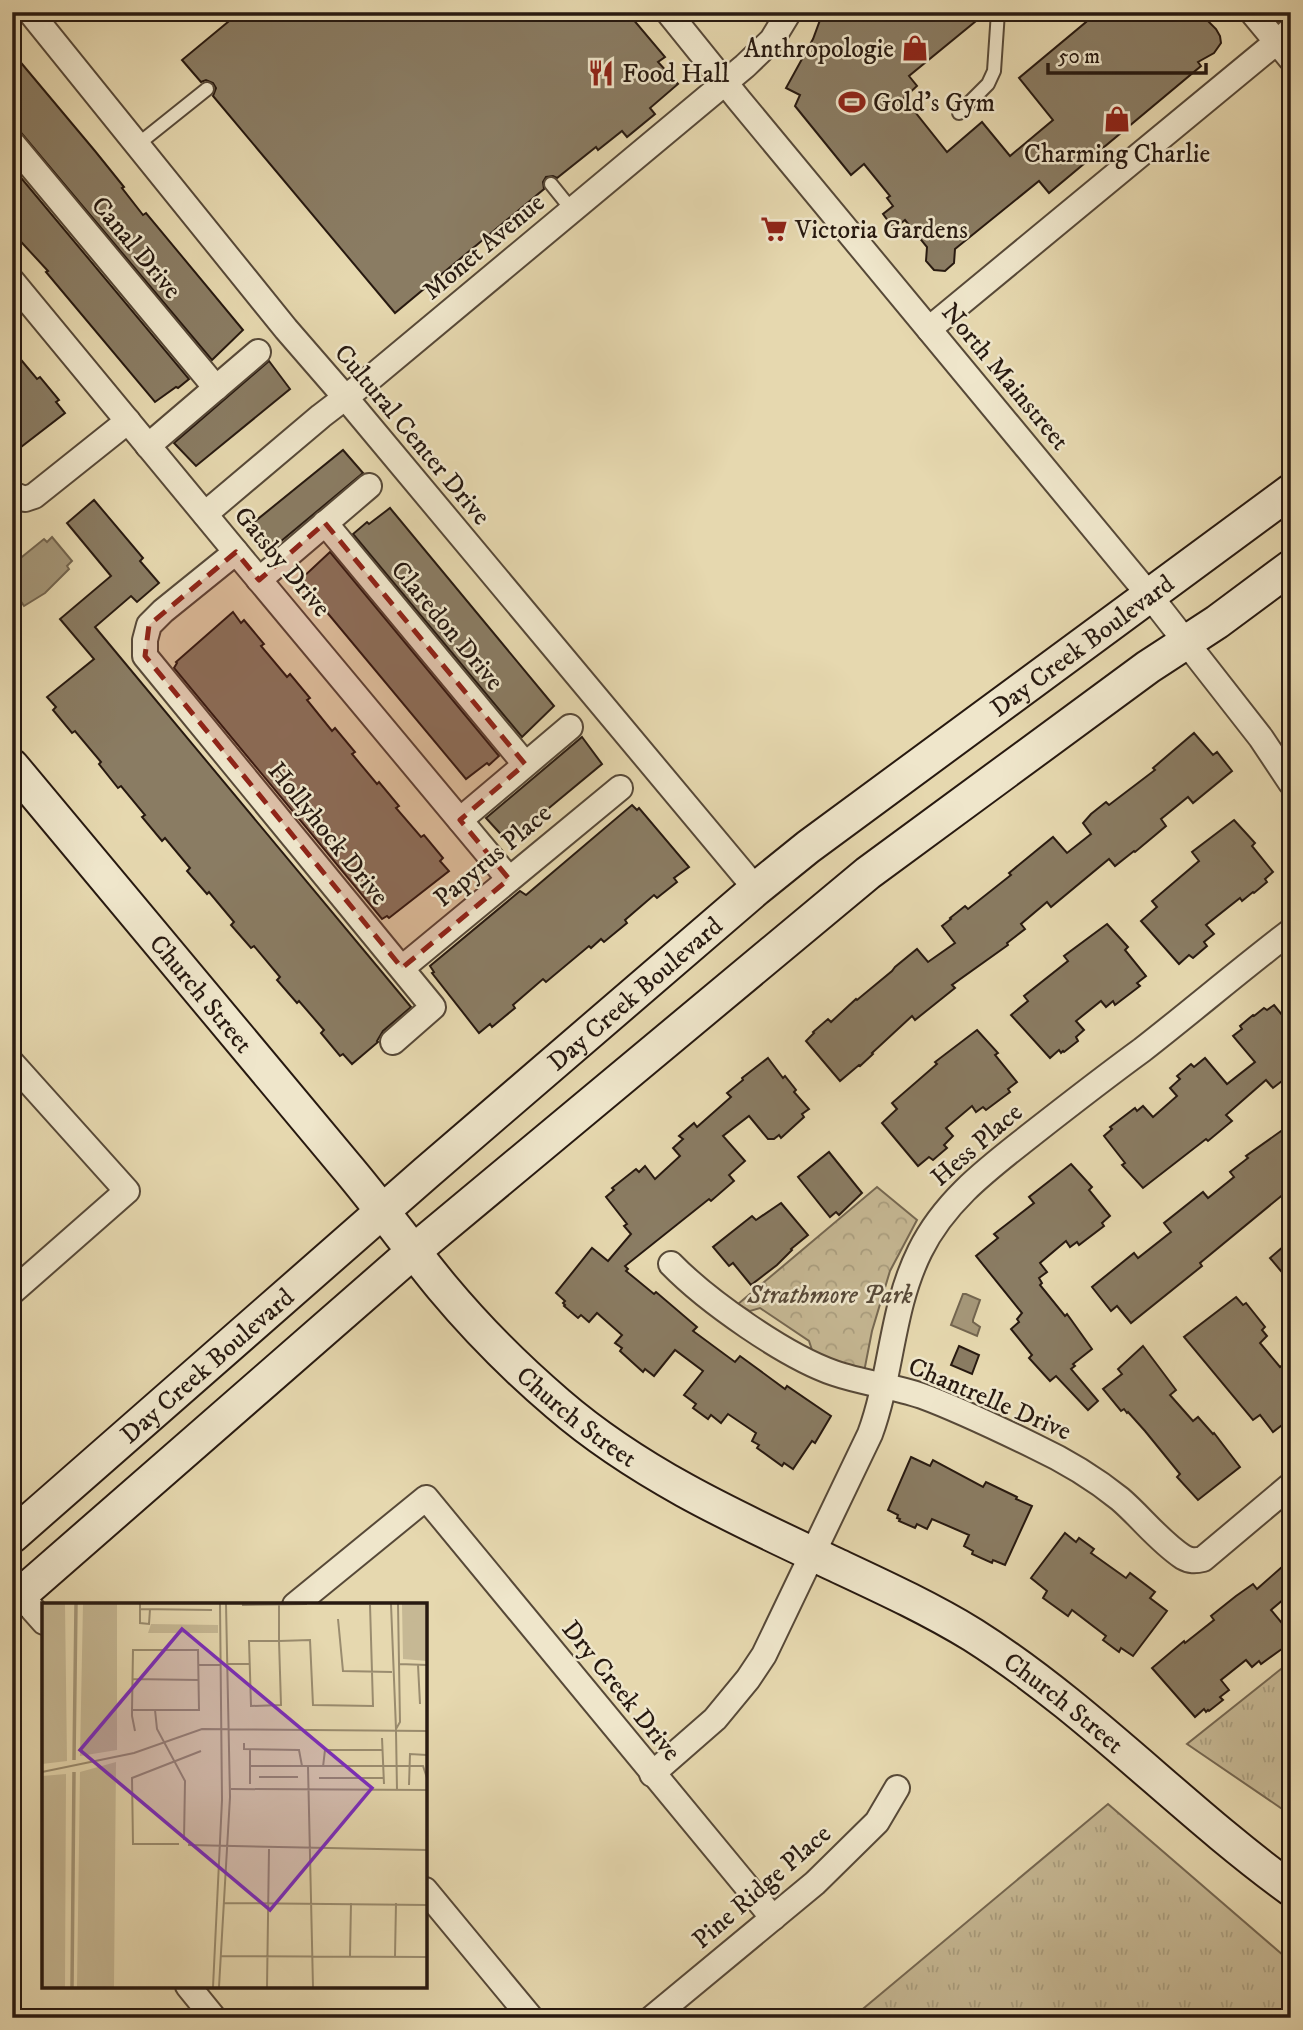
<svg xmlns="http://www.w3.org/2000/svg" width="1303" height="2030" viewBox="0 0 1303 2030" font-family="'IM FELL DW Pica',serif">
<defs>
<pattern id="grass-tufts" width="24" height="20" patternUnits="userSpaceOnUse" patternTransform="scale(1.75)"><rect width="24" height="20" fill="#c6b894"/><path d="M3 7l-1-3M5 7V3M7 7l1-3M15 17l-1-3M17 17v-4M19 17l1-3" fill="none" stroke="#aa9e7f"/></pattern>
<pattern id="forest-crowns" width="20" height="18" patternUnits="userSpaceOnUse" patternTransform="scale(1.75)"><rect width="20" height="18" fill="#c6b894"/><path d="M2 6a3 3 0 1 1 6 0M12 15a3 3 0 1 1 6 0" fill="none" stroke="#aa9e7f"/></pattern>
</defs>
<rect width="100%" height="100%" fill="#e6d8af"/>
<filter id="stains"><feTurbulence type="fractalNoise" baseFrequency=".00286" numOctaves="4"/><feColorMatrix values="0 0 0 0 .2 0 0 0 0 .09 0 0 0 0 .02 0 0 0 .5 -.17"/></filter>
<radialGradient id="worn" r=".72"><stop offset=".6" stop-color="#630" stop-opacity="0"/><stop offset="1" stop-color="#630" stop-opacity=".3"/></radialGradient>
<g fill="url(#grass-tufts)" stroke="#766852" stroke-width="2">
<path d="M1291 1661V1815L1187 1744Z"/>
<path d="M1108 1804 1291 1962V2018H852Z"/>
</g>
<path fill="url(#forest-crowns)" stroke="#766852" stroke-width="2" d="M877 1187 917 1220 890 1271 872 1331 864 1372 813 1353 809 1341 760 1308 750 1311 738 1304Z"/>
<g fill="#a59779" stroke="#73654f" stroke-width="2">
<path d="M52 537 72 561 67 566 69 569 45 593 24 606 22 603 16 607 12 602V565L44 539 47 542Z"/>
<path d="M963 1294H966L980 1300 973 1320V1322L980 1327 977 1336 951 1325Z"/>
</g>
<g fill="#8a7c63" stroke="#271910" stroke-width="2">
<path d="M240 12H627L665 57 658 62 678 84 650 108 655 114 627 137 622 131 598 150 596 147 557 178 553 176 546 177 543 182 544 189 395 313 213 96 216 88 213 83 206 80 201 82 182 60Z"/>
<path d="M823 12H987L909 76 917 86 904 98 947 152 982 122 1010 156 1053 120 1019 78 1086 22 1078 12H1199L1216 29 1220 36 1221 43 1214 53 1198 62 1201 66 1049 193 1039 181 955 249 954 263 945 271 934 270 926 261 927 247 905 220 894 229 883 214 893 206 887 198 890 196 864 164 851 175 795 106 800 95 786 88 813 39Z"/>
<path d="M12 52 95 151 124 187 122 188 143 215 146 213 243 330 212 360 12 122Z"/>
<path d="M12 167 189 379 178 388 176 387 155 402 46 272 48 271 12 232Z"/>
<path d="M12 349 37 379 40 377 59 400 56 402 65 413 12 454Z"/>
<path d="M269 361 290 389 196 466 174 443Z"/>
<path d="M343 450 363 473 268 552 248 527Z"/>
<path d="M94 500 143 558 140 561 159 583 137 602 131 596 95 627 411 1007 383 1031 377 1041 378 1042 352 1064 343 1054 340 1056 321 1033 324 1030 299 1001 297 1003 277 980 280 977 254 946 251 948 231 925 234 922 209 892 207 894 187 871 190 868 165 838 162 841 142 817 145 815 121 786 118 788 99 764 101 762 75 731 72 733 53 710 56 707 47 697 94 659 60 619 111 576 67 523Z"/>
<path d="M390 508 554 706 522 737 353 534 367 522 369 524Z"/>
<path d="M330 552 499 756 489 765 487 763 466 779 300 580Z"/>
<path d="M233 612 241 623 244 620 264 644 261 646 287 677 290 674 310 698 307 700 332 731 335 728 355 752 352 754 377 784 379 782 399 806 396 808 421 837 424 835 443 858 440 861 449 871 389 918 387 916 382 919 174 668 177 663 176 662Z"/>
<path d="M1194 733 1213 755 1217 752 1232 771 1193 803 1188 797 1161 819 1166 826 1135 852 1134 851 1115 866 1109 859 1051 907 1047 902 1021 924 1025 929 1007 943 1008 945 952 985 955 988 915 1020 912 1016 872 1053 873 1054 860 1066 859 1065 840 1081 806 1041 814 1033 813 1032 828 1019 831 1022 856 999 857 1000 892 971 895 967 917 949 928 962 955 943 942 926 951 919 950 918 965 906 968 909 1011 875 1009 873 1053 837 1067 853 1091 834 1083 823 1091 814 1106 802 1109 805 1155 770 1153 768Z"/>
<path d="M582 737 602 764 508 842 486 818Z"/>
<path d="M632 805 637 810 639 808 689 867 674 878 677 882 657 898 654 895 625 920 627 923 604 942 601 939 591 948 589 946 546 982 543 979 513 1005 515 1008 492 1027 490 1024 479 1033 432 973 434 972 430 966 520 891 526 895Z"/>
<path d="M1234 820 1255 843 1252 846 1273 872 1265 879 1267 882 1254 893 1253 892 1242 901 1240 898 1206 925 1214 934 1204 942 1207 946 1193 958 1189 955 1179 964 1141 921 1157 907 1152 901 1199 861 1192 852Z"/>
<path d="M1107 924 1128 947 1125 950 1146 976 1137 983 1140 986 1115 1005 1113 1001 1106 1007 1101 1001 1076 1021 1084 1030 1076 1037 1078 1041 1064 1052 1063 1051 1061 1053 1059 1050 1050 1058 1011 1015 1028 1001 1024 996 1068 961 1064 956Z"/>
<path d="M1274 1005 1291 1026V1074L1273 1088 1266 1080 1226 1115 1232 1121 1208 1141 1206 1139 1143 1188 1122 1165 1125 1163 1104 1136 1112 1129 1110 1127 1135 1108 1137 1111 1143 1106 1153 1117 1177 1096 1170 1088 1180 1079 1177 1076 1191 1064 1194 1067 1205 1058 1227 1084 1255 1062 1233 1036 1242 1029 1240 1026 1253 1015 1254 1016 1264 1008 1267 1010Z"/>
<path d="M977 1030 998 1053 995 1055 1017 1082 1008 1089 1010 1092 986 1110 983 1107 976 1112 972 1106 946 1128 953 1136 944 1145 947 1148 933 1160 929 1157 918 1166 882 1123 897 1109 892 1103 937 1064 935 1062Z"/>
<path d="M768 1058 783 1078 785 1076 796 1090 794 1092 809 1109 802 1114 804 1117 781 1138 779 1135 774 1139H768L749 1116 723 1136 745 1161 729 1175 734 1181 711 1201 709 1199 625 1266 628 1269 626 1271 654 1294 656 1292 697 1327 693 1331 735 1362 740 1356 785 1389 787 1386 831 1416 815 1443 812 1441 793 1469 784 1463 782 1466 757 1448 759 1445 752 1441 756 1433 728 1414 721 1423 711 1415 708 1419 693 1408 696 1404 684 1395 703 1371 675 1350 654 1376 645 1369 643 1372 620 1351 622 1348 615 1343 622 1335 597 1313 589 1322 581 1315 578 1318 564 1306 565 1305 563 1303 565 1301 556 1293 592 1248 608 1261 631 1234 624 1226 627 1224 606 1197 614 1190 612 1188 636 1169 639 1172 645 1166 655 1179 680 1156 673 1148 683 1139 679 1136 694 1123 697 1127 731 1097 727 1093 743 1080 742 1078Z"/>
<path d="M1281 1131 1291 1143V1188L1200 1263 1202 1266 1131 1323 1117 1306 1111 1311 1092 1287 1134 1253 1138 1258 1171 1232 1164 1223 1203 1192 1208 1198 1234 1177 1230 1172 1248 1158 1246 1156Z"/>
<path d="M829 1152 862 1193 839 1215 836 1212 830 1217 798 1177Z"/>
<path d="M1071 1164 1092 1187 1089 1190 1110 1216 1102 1223 1104 1226 1079 1245 1077 1242 1070 1247 1066 1241 1040 1263 1047 1272 1039 1278 1042 1283 1040 1285 1065 1316 1067 1314 1092 1349 1073 1364 1075 1366 1071 1369 1098 1401 1088 1410 1056 1376 1050 1381 1029 1358 1032 1355 1011 1329 1019 1322 1017 1319 1022 1313 976 1256 998 1238 994 1234 1034 1203 1029 1197Z"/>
<path d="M781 1203 808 1235 791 1249 792 1250 777 1265 751 1285 733 1263 729 1266 713 1247 752 1216 756 1220Z"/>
<path d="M1291 1240V1283L1270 1258Z"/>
<path d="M1236 1297 1243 1305 1246 1303 1265 1327 1262 1330 1267 1336 1260 1343 1280 1367 1291 1358V1418L1273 1432 1260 1415 1253 1420 1184 1337Z"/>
<path d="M959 1346 979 1355 972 1374 951 1365Z"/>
<path d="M1143 1346 1176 1390 1170 1395 1193 1421 1198 1417 1213 1434 1214 1433 1240 1467 1198 1500 1177 1477 1180 1474 1145 1431 1128 1412 1127 1413 1124 1409 1121 1411 1103 1389 1122 1374 1118 1369Z"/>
<path d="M911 1457 930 1466 933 1460 983 1487 986 1482 1017 1497 1016 1499 1032 1506 1005 1565 993 1560 992 1563 972 1554 973 1551 964 1546 969 1535 932 1519 927 1529 917 1524 915 1528 899 1521 900 1519 897 1518 898 1515 888 1510Z"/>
<path d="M1065 1533 1076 1542 1079 1538 1094 1549 1091 1553 1126 1578 1130 1573 1155 1592 1150 1598 1167 1611 1133 1656 1121 1648 1119 1652 1103 1640 1106 1636 1072 1610 1068 1616 1043 1598 1047 1591 1031 1578Z"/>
<path d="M1291 1559V1593L1271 1610 1291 1634V1637L1283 1643 1286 1646 1261 1664 1259 1661 1252 1667 1246 1660 1221 1680 1229 1690 1220 1697 1223 1700 1209 1711 1208 1710 1206 1712 1204 1709 1195 1717 1152 1668 1184 1641 1185 1643 1214 1620 1211 1616 1236 1596 1253 1584 1257 1589Z"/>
</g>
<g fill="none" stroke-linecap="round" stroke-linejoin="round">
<g stroke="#574938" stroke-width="16">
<g id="lane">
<path d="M959 113 988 84 994 71 998 12"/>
<path d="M137 145 207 89"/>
<path d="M551 184 572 210"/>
</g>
</g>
<g stroke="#574938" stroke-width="28">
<g id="street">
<path d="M30 12 286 329 345 397 756 889"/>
<path d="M668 12 739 100 1150 596 1261 738 1291 783"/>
<path d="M1252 12 1291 59"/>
<path d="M12 143 216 388"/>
<path d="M12 281 236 552 509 879"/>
<path d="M929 329 1291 30"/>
<path d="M148 446 258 352"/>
<path d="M12 494 25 499 34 496 128 421"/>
<path d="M205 514 321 416 372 377 745 66 772 40 789 12"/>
<path d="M325 523 525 764"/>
<path d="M236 552 163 611 149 625 145 640V656L433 1007 393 1042"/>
<path d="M259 580 369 486"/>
<path d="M460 820 570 727"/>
<path d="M402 968 620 788"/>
<path d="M12 1063 127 1191 12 1292"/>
<path d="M671 1264C707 1301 785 1356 834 1373 863 1383 893 1386 922 1396 960 1410 997 1428 1034 1446 1064 1460 1094 1478 1120 1499 1141 1517 1159 1541 1183 1557 1190 1561 1195 1561 1203 1559L1291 1485"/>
<path d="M20 1595 44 1622"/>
<path d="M295 1605 426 1498 773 1918"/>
<path d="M652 1774 715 1719 748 1679 764 1655 870 1434C892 1374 891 1309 920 1251 945 1200 989 1168 1032 1134 1069 1105 1105 1077 1142 1050 1192 1011 1240 970 1291 931"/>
<path d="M425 1890 531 2018"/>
<path d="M188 1986 214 2018"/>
<path d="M652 2018 815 1883 877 1822 897 1788"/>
</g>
</g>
<g stroke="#271910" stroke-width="37">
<g id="secondary">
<path id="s1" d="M12 766C123 899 234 1032 345 1165 379 1205 409 1247 442 1287 477 1329 517 1369 558 1404 639 1474 738 1519 834 1564 881 1586 929 1608 973 1635 1088 1708 1181 1809 1291 1889"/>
<path id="s2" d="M12 1536 426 1173 756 889 808 847 1291 491"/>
<path d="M12 1602 414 1251 868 873 1148 667 1217 622 1291 567"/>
</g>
</g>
<use href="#lane" stroke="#efe6cb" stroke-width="12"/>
<use href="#street" stroke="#efe6cb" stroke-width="24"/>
<use href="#secondary" stroke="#efe6cb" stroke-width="33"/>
</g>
<path fill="#8f2418" fill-opacity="0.2" stroke="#8f2418" stroke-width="5" stroke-dasharray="14 9" stroke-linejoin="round" d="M325 523 525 764 460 820 509 879 402 968 145 656 149 625 236 552 259 580Z"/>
<defs>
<g id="shop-bare" transform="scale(2.1)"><path d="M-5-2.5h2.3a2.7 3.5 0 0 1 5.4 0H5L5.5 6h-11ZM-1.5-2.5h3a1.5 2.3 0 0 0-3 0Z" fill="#8f2418" stroke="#efe6cb" stroke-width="2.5" paint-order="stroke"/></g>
<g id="restaurant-bare" transform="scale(2.1)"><path d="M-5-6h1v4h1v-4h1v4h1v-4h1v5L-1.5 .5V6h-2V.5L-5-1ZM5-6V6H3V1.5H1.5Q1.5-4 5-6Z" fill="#8f2418" stroke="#efe6cb" stroke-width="2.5" paint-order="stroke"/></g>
<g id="stadium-bare" transform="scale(2.1)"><path d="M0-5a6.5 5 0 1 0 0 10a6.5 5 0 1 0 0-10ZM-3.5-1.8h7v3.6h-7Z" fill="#8f2418" stroke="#efe6cb" stroke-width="2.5" paint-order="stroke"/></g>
<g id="supermarket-bare" transform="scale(2.1)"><path d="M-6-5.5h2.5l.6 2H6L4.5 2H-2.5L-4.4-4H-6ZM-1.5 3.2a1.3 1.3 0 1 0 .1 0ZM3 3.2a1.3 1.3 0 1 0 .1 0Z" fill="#8f2418" stroke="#efe6cb" stroke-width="2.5" paint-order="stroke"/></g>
</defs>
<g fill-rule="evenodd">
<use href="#shop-bare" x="915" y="48"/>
<use href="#restaurant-bare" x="601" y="73"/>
<use href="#stadium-bare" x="852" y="102"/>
<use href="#shop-bare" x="1117" y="119"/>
<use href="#supermarket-bare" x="774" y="229"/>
</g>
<g text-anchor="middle" stroke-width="5" stroke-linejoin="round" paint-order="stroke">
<g font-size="26" fill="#271910" stroke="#efe6cb" text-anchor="start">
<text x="894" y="57" text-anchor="end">Anthropologie</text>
<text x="622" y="82">Food Hall</text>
<text x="873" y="111">Gold's Gym</text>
<text x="1117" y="162" text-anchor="middle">Charming Charlie</text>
<text x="795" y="238">Victoria Gardens</text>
</g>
<g font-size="26" fill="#271910" stroke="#efe6cb">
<text transform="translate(483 246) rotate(-40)" y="9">Monet Avenue</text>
<text transform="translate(137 247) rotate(50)" y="9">Canal Drive</text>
<text transform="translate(1006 376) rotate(50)" y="9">North Mainstreet</text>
<text transform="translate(413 434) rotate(50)" y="9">Cultural Center Drive</text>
<text transform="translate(283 561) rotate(50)" y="9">Gatsby Drive</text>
<text transform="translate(448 625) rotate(50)" y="9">Claredon Drive</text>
<text dy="9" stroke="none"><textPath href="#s2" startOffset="1393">Day Creek Boulevard</textPath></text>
<text transform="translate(329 833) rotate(51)" y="9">Hollyhock Drive</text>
<text transform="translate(492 855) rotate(-40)" y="9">Papyrus Place</text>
<text dy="9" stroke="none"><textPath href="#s1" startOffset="296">Church Street</textPath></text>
<text dy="9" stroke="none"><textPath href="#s2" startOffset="826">Day Creek Boulevard</textPath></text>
<text transform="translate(976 1144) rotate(-41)" y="9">Hess Place</text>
<text dy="9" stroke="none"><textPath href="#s2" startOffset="259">Day Creek Boulevard</textPath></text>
<text transform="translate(990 1398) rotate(23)" y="9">Chantrelle Drive</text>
<text dy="9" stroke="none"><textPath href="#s1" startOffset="863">Church Street</textPath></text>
<text transform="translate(622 1690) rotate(51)" y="9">Dry Creek Drive</text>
<text dy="9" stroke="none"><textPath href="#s1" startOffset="1430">Church Street</textPath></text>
<text transform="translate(761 1886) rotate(-41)" y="9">Pine Ridge Place</text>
</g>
<g font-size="26" font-style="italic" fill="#574938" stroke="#efe6cb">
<text x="830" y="1303">Strathmore Park</text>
</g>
</g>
<g transform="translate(42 1603)">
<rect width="385" height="385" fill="#e6d8af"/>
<path d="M0 1H23L25 158 0 161ZM41 1H75V147L38 153ZM74 159 72 384H35L38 169ZM24 171 23 384H0V173Z" fill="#c6b894"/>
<path d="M360 1H385V58L361 56ZM109 21 176 22V30H106Z" fill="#c6b894"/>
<path d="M379 17 385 22V45H369L365 20Z" fill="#c6b894"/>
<path fill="none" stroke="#a59779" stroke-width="3.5" d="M32 157 34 1M30 384 32 169"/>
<path fill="none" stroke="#9a8c6f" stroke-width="2" d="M98 1V20L107 21 108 6M349 1 354 126 358 119 356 1M200 2 265 1M237 2V38L239 102 209 103 207 38H237L268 37 271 102 331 103 328 2M98 6 170 7M296 16 301 68 350 69M185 61H208M357 61 385 62M157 62H179M376 62 378 101M90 76 157 77M90 107H157L156 47H91L90 107V113L93 128M113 107 115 126 143 178 142 237M354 128 355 187M340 135 342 181M202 140V146L257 147 260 163M208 163H381L385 175M266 164 271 384M281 164 283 147H340M0 169 92 150 160 126 385 128M217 174H256M277 175H342M208 181V146M367 182 368 151 385 152M189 186 385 187M137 241H91L90 175 159 148M146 242 385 247M181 300 385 302M179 353 385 354M308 353 309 300M353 353 354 300M171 384 180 197 178 1M177 384 188 194 184 1M225 384 227 246"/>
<path fill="#7b2cbf" fill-opacity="0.15" stroke="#7b2cbf" stroke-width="3.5" d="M140 26 330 185 228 307 38 147Z"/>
<rect width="385" height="385" fill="none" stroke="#271910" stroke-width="3.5"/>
</g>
<rect width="1303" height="2030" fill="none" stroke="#e6d8af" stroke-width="42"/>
<rect x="14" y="14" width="1275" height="2002" fill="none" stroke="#271910" stroke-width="3.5"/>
<rect x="21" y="21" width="1261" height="1988" fill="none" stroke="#271910" stroke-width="2"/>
<path d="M1048 63v10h158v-10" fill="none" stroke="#271910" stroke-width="3.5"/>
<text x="1058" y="63" font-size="21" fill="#271910" stroke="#efe6cb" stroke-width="5" paint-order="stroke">50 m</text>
<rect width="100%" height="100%" filter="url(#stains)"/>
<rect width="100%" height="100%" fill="url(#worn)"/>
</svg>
